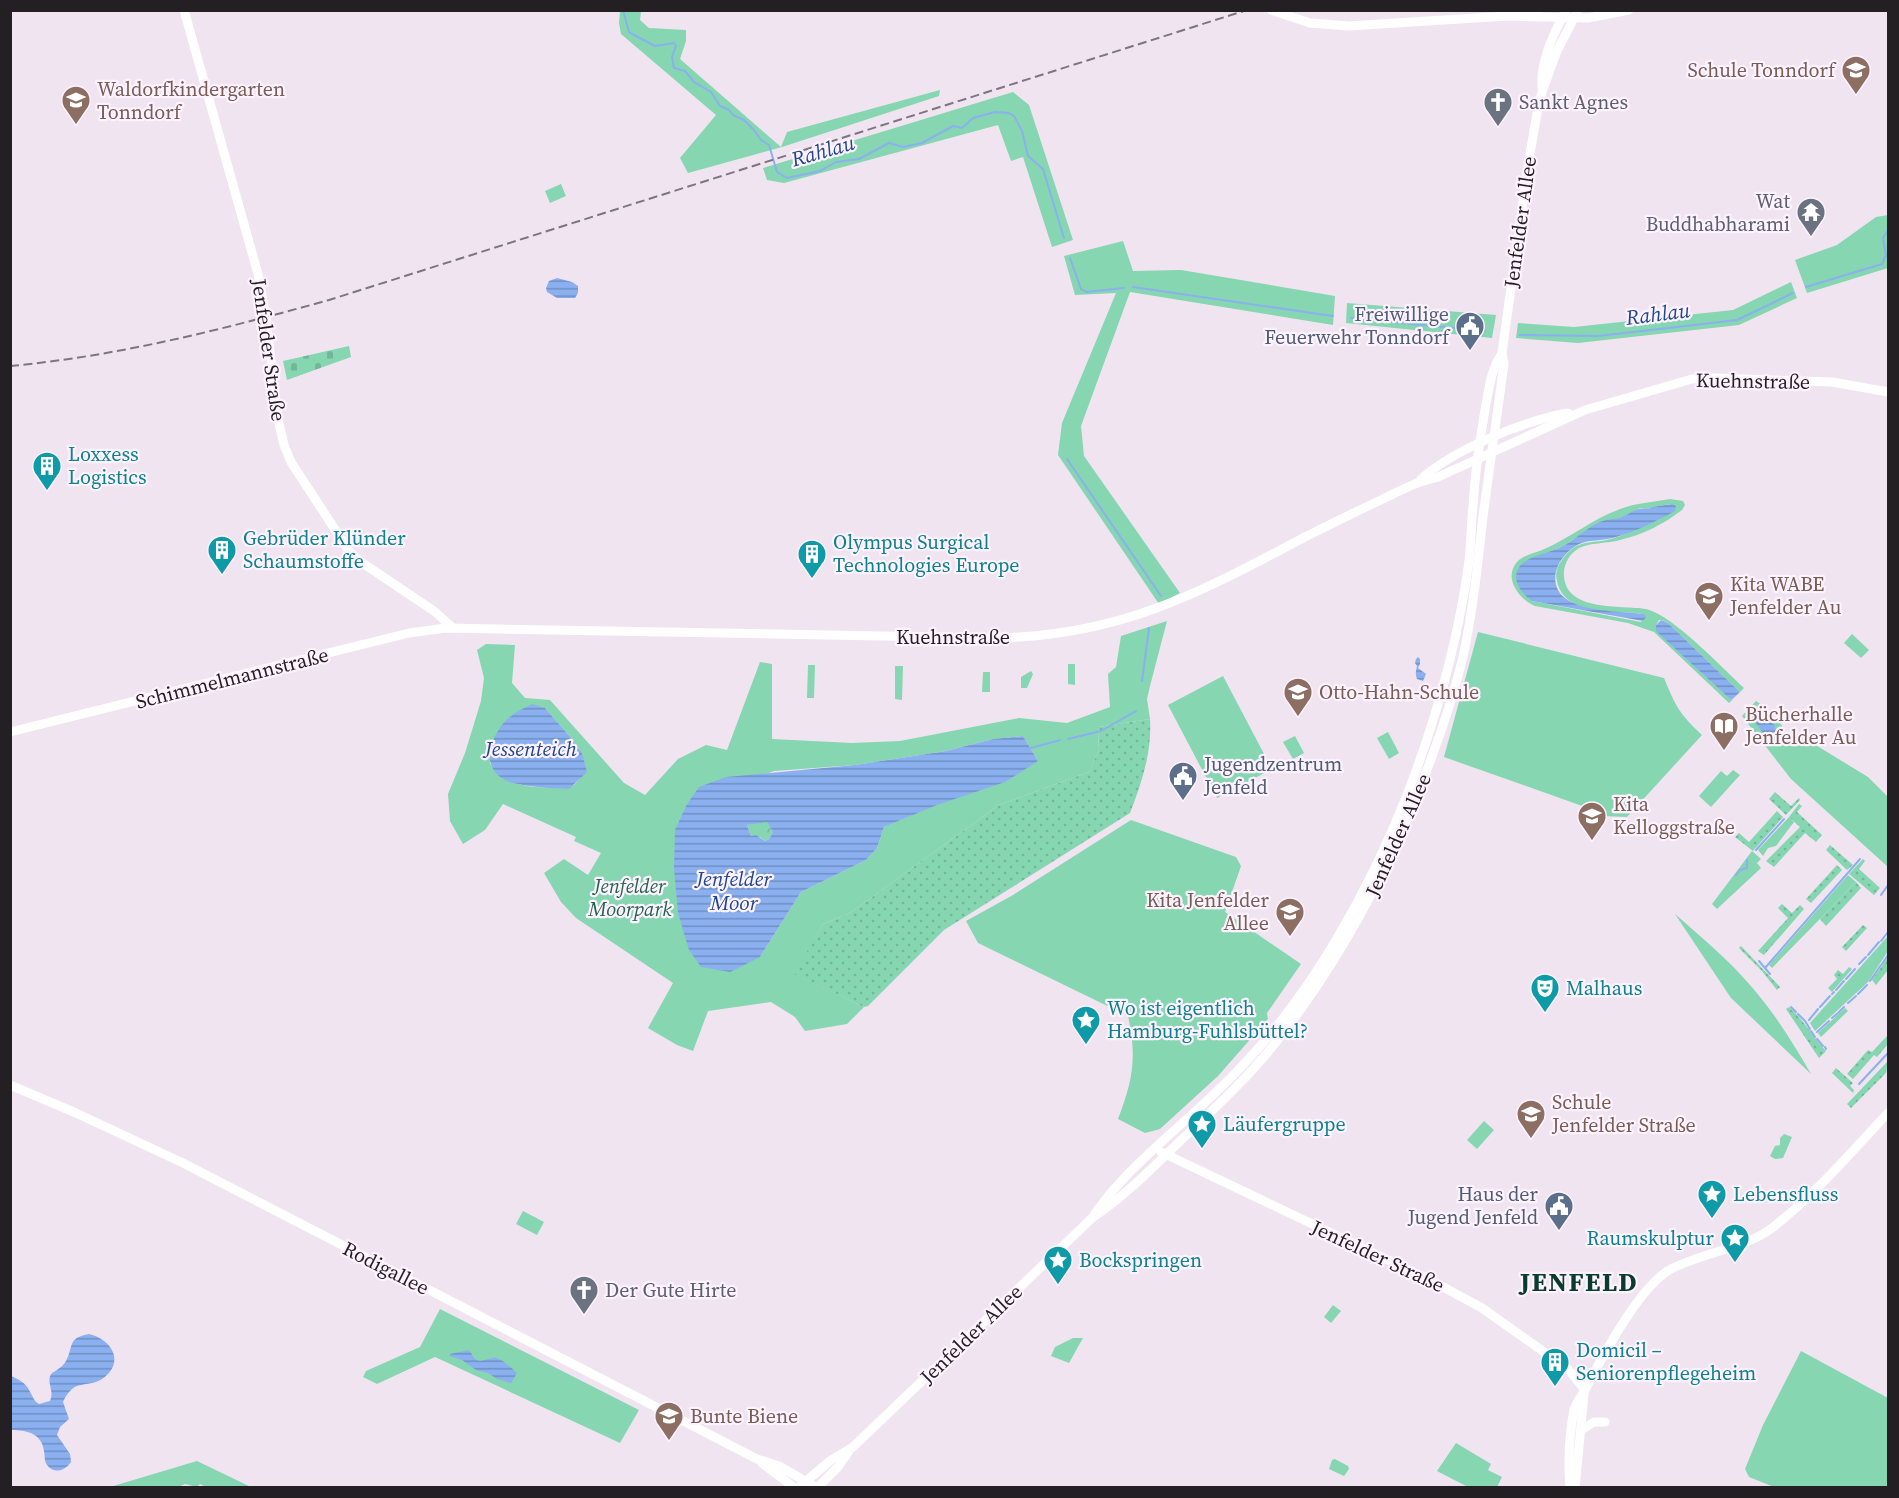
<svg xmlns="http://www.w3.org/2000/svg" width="1899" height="1498" viewBox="0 0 1899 1498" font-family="'Source Serif 4',serif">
<defs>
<pattern id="forest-crowns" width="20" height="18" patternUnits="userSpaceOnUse" patternTransform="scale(1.5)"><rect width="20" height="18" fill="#85d6b1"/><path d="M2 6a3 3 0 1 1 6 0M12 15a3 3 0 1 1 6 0" fill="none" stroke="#73b798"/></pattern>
<pattern id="cemetery-stones" width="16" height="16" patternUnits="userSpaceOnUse" patternTransform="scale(1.5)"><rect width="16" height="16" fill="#85d6b1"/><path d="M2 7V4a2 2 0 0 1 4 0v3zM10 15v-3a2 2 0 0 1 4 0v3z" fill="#73b798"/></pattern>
<pattern id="garden-dots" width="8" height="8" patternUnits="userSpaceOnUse" patternTransform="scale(1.5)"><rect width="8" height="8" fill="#85d6b1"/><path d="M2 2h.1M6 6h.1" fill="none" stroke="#73b798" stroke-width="1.8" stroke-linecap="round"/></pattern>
<pattern id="water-rules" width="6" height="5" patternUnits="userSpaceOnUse" patternTransform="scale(1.5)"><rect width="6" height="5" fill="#8bb0f0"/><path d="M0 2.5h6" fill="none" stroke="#718fc2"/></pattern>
</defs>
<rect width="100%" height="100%" fill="#f0e4f1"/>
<g fill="#85d6b1" fill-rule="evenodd">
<path d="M620 11H641L640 20 649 28 686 30V41L680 59 781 147 787 132 940 90 939 96 782 147 688 173 680 158 716 115 621 34 619 23Z"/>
<path d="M1013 92 1029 105 1073 240 1052 247 1023 157 1011 161 998 125 784 183 767 180 763 168Z"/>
<path d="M561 184 566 196 550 203 545 191Z"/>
<path d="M1888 215V268L1807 293 1795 260 1837 245 1876 217Z"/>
<path d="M1123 241 1133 271 1181 270 1335 296 1333 325 1130 292 1081 426 1084 456 1180 593 1159 604 1058 455 1062 423 1116 293 1075 295 1064 256Z"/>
<path d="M1791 282 1797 298 1739 325 1578 343 1516 338 1518 323 1574 327 1733 310Z"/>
<path d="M1347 303 1496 315 1492 338 1346 323Z"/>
<path d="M1670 499 1683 501 1685 505 1682 510C1664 524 1642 535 1620 540 1607 544 1585 542 1575 551 1568 556 1563 567 1564 576 1566 612 1621 605 1646 609 1674 616 1721 667 1744 688L1729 703 1654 632 1628 623 1535 606C1519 599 1503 578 1517 562 1523 555 1535 553 1542 550 1569 539 1592 519 1620 509 1636 503 1653 502 1670 499ZM1672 504C1668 508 1665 514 1661 518 1656 522 1622 536 1614 538 1592 545 1578 537 1562 560 1557 566 1555 573 1557 581 1564 617 1617 610 1644 614L1641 622 1532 601 1529 560 1563 546 1599 523 1623 517 1640 508 1648 509 1652 507ZM1659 620H1662L1668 623 1740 692 1731 700 1657 631 1656 625Z"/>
<path d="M1167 621 1150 686 1147 699 1150 719 1098 727 1099 750 1089 772 999 805 850 913 823 924 795 974 864 1007 847 1024 805 1031 795 1017 771 1002 708 1011 693 1051 677 1045 648 1028 673 983 576 918 561 902 544 873 564 859 588 875 601 853 574 841 576 837 503 804 485 830 463 844 450 821 448 794 465 753 481 701 484 678 477 650 486 644 515 645 512 683 525 698 550 700 624 783 645 795 678 759 706 745 727 750 760 662 772 664V739L852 743 900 741 1019 718 1067 723 1110 707 1108 674 1116 667 1121 636ZM545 708 573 740 582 753 586 772 574 785C546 789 506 791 490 763ZM1023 736 1038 761 884 827 877 848 866 860 801 892 760 957 687 804 774 771 855 765 946 751 993 739Z"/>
<path d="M1478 632 1664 678C1676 707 1679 713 1702 735L1627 817 1602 816 1585 807 1444 757Z"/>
<path d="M1852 634 1869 650 1861 658 1844 643Z"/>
<path d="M1068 664H1075V685L1068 684Z"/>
<path d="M808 665H815L814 698H807Z"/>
<path d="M895 666H903L902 700 895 699Z"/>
<path d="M1031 671 1033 674 1027 688H1021V677Z"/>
<path d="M983 672H990V692H982Z"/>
<path d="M1223 676 1272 769 1217 798 1168 705Z"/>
<path d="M1756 701 1765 707 1764 708 1781 724 1784 731 1791 738 1796 733 1868 777 1888 797V867L1791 779 1742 716Z"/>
<path d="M1388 732 1399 753 1389 759 1377 738Z"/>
<path d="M1295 736 1304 753 1293 759 1283 742Z"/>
<path d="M1733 770 1740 775 1711 807 1699 796 1721 771 1727 776Z"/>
<path d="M1789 817 1794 822 1776 846 1768 848 1763 856 1758 850Z"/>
<path d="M1131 820 1236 857 1241 866 1225 912 1301 964 1267 1013 1268 1019 1218 1076 1160 1129 1145 1133 1118 1119C1133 1080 1137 1057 1128 1016L978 943 966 921 1013 895Z"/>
<path d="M1752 851 1761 859 1757 863 1761 868 1717 909 1712 904Z"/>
<path d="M1848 875 1856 882 1772 968 1769 965Z"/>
<path d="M1675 914C1701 937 1728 959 1750 985 1774 1012 1793 1043 1811 1074L1731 998Z"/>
<path d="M1888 936V951L1868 982 1815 1031 1810 1023Z"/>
<path d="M1484 1121 1494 1130 1477 1149 1467 1140Z"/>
<path d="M1784 1134 1792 1137 1783 1158 1775 1159 1770 1156 1775 1146 1780 1145V1138Z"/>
<path d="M523 1211 544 1222 537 1235 516 1224Z"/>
<path d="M1333 1305 1341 1311 1331 1323 1324 1317Z"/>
<path d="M440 1309 639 1410 620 1443 435 1357 377 1384 363 1377 366 1371 420 1347Z"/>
<path d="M1073 1338H1083L1069 1363 1051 1356 1055 1347Z"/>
<path d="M1801 1351 1888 1398V1487H1774L1749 1477 1745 1469 1763 1425Z"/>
<path d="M1456 1443 1491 1464 1488 1470 1502 1477 1497 1487H1468L1437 1471Z"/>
<path d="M1335 1459 1348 1466 1349 1469 1344 1476 1329 1469 1332 1460Z"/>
<path d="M197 1461 251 1487H206L200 1484 197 1487 185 1484 176 1488 110 1487Z"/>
</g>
<path fill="url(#forest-crowns)" d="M767 821 773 832 769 839 765 841 760 837 751 836 747 825Z"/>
<path fill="url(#cemetery-stones)" d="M349 346 351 357 287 380 283 361Z"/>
<g fill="url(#garden-dots)">
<path d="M1150 719C1152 752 1142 782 1130 813L944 930 868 1006 864 1007 794 974 823 924 850 913 999 805 1089 772 1099 750 1098 727Z"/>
<path d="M1775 792 1791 806 1799 798 1800 800 1786 815 1769 799Z"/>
<path d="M1799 804 1802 806 1797 812 1822 835 1816 842 1805 833 1774 867 1766 861 1800 827 1789 817Z"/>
<path d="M1777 811 1783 817 1753 851 1735 837 1739 833 1749 842Z"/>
<path d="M1830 845 1853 865 1847 870 1826 850Z"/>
<path d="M1863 859 1865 861 1859 869 1880 888 1874 895 1849 874Z"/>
<path d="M1837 865 1842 870 1811 903 1806 899Z"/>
<path d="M1856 882 1861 888 1826 926 1820 919Z"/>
<path d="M1782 904 1792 913 1800 905 1804 909 1764 955 1758 951 1788 918 1778 908Z"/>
<path d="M1863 925 1867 928 1846 951 1842 947Z"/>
<path d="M1741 946 1780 987 1777 990 1761 970 1739 948Z"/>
<path d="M1888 957V970L1876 985 1872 980Z"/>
<path d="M1849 967 1852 969 1832 992 1828 988 1837 979 1834 975 1838 970 1843 974Z"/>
<path d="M1789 1007C1804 1020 1812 1036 1826 1051L1819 1058 1786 1009Z"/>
<path d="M1845 1008 1848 1011 1821 1037 1818 1033Z"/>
<path d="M1888 1035V1044L1877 1057 1874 1055 1853 1079 1847 1074 1868 1050 1872 1052Z"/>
<path d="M1888 1061 1886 1073 1851 1108 1847 1104Z"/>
<path d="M1836 1068 1853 1083 1850 1086 1854 1090 1853 1093 1832 1073Z"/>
</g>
<g fill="url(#water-rules)" fill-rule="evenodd">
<path d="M557 278 572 282 578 286V293L575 298H557L547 292 546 288 549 281Z"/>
<path d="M1672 504 1676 506 1675 511C1657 521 1635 532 1616 537 1604 541 1591 539 1579 544 1569 549 1559 560 1556 571 1547 615 1619 610 1644 614L1646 617 1643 621 1532 601C1521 593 1510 579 1520 566 1526 557 1551 552 1561 547 1575 540 1586 528 1600 522 1607 519 1615 519 1622 517 1632 513 1636 507 1648 509L1652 507Z"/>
<path d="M1661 620 1668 623 1740 692 1731 700 1656 631V625Z"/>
<path d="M1418 657 1420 659V664L1418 668 1426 674 1423 681 1417 679C1415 673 1416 671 1417 666L1415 663 1416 659Z"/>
<path d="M532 704 545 708 573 740 582 753 587 772 569 789C552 788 519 787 505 780 482 768 489 742 502 725 509 715 522 709 532 704Z"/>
<path d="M1753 705 1774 724 1777 734 1774 739 1766 737 1747 711Z"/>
<path d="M1023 736 1038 761 1005 782 937 805 884 827 877 848 866 860 801 892 760 957 730 972 701 967 689 950 678 913 674 868 675 830 687 804 699 787 726 777 855 765 946 751 993 739ZM767 822 773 832 769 839 765 841 756 835 751 836 747 825Z"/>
<path d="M89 1334C112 1339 126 1363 102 1379 86 1389 75 1377 63 1402L69 1419 60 1427 57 1435 70 1454 71 1462C66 1470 54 1475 47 1465 44 1460 45 1456 44 1451 42 1433 26 1430 11 1430V1376C27 1383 27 1386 35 1401L39 1404 50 1401C55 1391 46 1383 51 1374 56 1370 63 1367 66 1361 74 1346 67 1338 89 1334Z"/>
<path d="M469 1350C471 1352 472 1355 474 1358 480 1365 490 1356 497 1358 505 1361 511 1368 517 1373L511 1383 497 1379 488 1373 476 1370 462 1360 450 1356V1354Z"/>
</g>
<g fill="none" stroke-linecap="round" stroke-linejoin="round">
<g stroke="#8bb0f0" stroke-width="2">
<path d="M623 10 629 32 634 35 655 46 674 43 676 46 672 57 674 68 685 71 694 82 711 92 720 106 729 110 733 115 744 120 753 129 761 140 769 145 777 172 787 178 820 171 836 162 859 159 889 143 903 147 922 143 953 126 962 128 973 118 995 112 1009 113 1014 116 1022 131 1028 156 1043 169 1064 238"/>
<path d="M1070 258 1081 289 1086 292 1124 288"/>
<path d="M1133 287 1333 316"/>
<path d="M1806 287 1882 264 1886 255 1883 238 1888 230"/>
<path d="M1351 318 1485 331"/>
<path d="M1520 335 1598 336 1737 320 1793 293"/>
<path d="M1067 459 1161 596"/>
<path d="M1142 681 1149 628"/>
<path d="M1068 739 1101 731 1136 711"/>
<path d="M1031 748 1060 740"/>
<path d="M1756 850 1784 819"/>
<path d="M1736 875 1740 870 1747 868V860"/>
<path d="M1881 895 1888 885"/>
<path d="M1881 941 1888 932"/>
<path d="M1868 955 1879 942"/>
<path d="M1759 961 1770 974"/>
<path d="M1859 964 1866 957"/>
<path d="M1882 964 1888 955"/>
<path d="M1765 968 1860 859"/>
<path d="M1846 979 1855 969"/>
<path d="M1870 981 1881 965"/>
<path d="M1836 990 1844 981"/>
<path d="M1832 994 1834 992"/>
<path d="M1858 994 1867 985"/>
<path d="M1848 1003 1856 996"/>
<path d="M1791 1007 1796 1012"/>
<path d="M1820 1007 1830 996"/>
<path d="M1839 1012 1844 1007"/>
<path d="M1798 1014 1804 1020"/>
<path d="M1832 1018 1838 1013"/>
<path d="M1809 1020 1818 1009"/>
<path d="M1805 1021 1810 1029"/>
<path d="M1811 1031 1815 1037"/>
<path d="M1817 1032 1829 1021"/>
<path d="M1817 1039 1823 1046"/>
<path d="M1825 1047 1826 1049"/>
<path d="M1859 1084 1888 1053"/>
</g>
<g stroke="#fff" stroke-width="9">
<path d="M184 10 258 274 266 318 278 419 284 445 291 462 349 551 361 562 434 611 453 628"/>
<path d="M1271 10 1310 23 1349 26 1507 16 1588 18 1629 10"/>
<path d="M1524 12 1539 10"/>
<path d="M1542 87C1540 61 1554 33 1566 10"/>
<path d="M1421 479C1455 449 1523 421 1568 413"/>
<path d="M10 732 409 633 446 628 988 638C1115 638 1196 595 1305 537 1331 524 1357 511 1383 499 1401 490 1418 481 1438 477L1585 410 1692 379 1713 378 1832 382 1888 392"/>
<path d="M10 1085 76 1113 183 1163 757 1459 779 1466 817 1488"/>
<path d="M1161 1152 1432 1281 1482 1308 1568 1369 1585 1390"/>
<path d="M1094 1215C1114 1185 1141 1161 1168 1136 1194 1113 1220 1090 1243 1065 1313 992 1370 889 1407 795 1436 720 1458 642 1469 561 1471 544 1471 525 1473 507 1475 473 1480 438 1486 404 1490 384 1491 370 1502 353"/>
<path d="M1580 1431 1594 1422H1605"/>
<path d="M762 1463 795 1488"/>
<path d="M798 1488 831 1460 853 1447 1092 1218C1124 1197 1150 1170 1177 1144 1213 1110 1250 1076 1280 1037 1337 964 1381 883 1416 798 1435 751 1451 706 1463 657 1473 610 1478 563 1483 516 1490 465 1497 415 1504 364L1502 353 1528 165 1538 108 1542 92 1557 51 1578 10"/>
<path d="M817 1488 838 1467 849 1451"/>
<path d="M1570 1488C1568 1463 1569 1435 1574 1410 1576 1403 1581 1397 1585 1390 1601 1359 1640 1285 1671 1269 1701 1253 1746 1248 1772 1228 1815 1195 1851 1152 1888 1113"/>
<path d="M1575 1488 1584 1394"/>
</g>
<path stroke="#7d767e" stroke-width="2" stroke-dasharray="9 4.5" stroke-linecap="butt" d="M10 366C119 356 224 329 329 300L1247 10"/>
</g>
<defs>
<g id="school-pin" transform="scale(1.5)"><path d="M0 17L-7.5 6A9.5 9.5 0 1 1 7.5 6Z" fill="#8d6e63" stroke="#fdf2fe"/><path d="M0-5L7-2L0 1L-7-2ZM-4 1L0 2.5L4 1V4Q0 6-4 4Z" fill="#fff"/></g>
<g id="church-pin" transform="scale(1.5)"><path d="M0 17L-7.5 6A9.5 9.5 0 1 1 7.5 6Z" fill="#6b7280" stroke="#fdf2fe"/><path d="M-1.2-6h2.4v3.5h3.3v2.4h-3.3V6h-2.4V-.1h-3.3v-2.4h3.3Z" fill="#fff"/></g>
<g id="temple-pin" transform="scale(1.5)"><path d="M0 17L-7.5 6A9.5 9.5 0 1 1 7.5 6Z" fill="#6b7280" stroke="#fdf2fe"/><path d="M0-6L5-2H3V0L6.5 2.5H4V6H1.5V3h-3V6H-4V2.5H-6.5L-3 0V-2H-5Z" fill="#fff"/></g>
<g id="civic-pin" transform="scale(1.5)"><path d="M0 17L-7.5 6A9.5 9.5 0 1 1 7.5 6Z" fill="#5c6f8a" stroke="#fdf2fe"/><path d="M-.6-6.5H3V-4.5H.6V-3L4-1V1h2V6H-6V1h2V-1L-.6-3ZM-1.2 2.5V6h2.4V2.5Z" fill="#fff"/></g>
<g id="building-pin" transform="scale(1.5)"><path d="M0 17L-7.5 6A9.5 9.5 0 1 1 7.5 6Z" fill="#0f9aa8" stroke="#fdf2fe"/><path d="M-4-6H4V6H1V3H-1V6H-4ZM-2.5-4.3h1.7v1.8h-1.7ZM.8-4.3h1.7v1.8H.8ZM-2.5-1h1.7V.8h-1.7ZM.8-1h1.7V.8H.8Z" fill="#fff"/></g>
<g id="library-pin" transform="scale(1.5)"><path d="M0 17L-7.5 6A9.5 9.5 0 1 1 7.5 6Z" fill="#8d6e63" stroke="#fdf2fe"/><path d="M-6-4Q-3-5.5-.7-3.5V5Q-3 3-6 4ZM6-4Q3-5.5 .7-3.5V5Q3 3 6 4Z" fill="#fff"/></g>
<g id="theatre-pin" transform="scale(1.5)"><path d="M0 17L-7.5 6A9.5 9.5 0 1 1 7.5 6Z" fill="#0f9aa8" stroke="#fdf2fe"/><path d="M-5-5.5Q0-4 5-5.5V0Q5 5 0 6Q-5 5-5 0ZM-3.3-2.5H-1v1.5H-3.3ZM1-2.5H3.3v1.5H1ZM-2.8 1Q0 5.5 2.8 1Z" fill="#fff"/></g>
<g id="sight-pin" transform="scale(1.5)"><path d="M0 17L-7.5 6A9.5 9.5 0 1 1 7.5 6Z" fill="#0f9aa8" stroke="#fdf2fe"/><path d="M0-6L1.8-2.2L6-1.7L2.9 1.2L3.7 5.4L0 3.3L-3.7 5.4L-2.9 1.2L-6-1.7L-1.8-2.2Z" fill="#fff"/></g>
</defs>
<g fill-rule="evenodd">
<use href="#school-pin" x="1856" y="70"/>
<use href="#school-pin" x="76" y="100"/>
<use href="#church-pin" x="1498" y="102"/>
<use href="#temple-pin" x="1811" y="212"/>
<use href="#civic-pin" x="1470" y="326"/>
<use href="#building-pin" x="47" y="466"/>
<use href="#building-pin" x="222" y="550"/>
<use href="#building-pin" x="812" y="554"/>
<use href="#school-pin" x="1709" y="596"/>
<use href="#school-pin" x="1298" y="692"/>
<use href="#library-pin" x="1724" y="726"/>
<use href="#civic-pin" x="1183" y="776"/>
<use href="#school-pin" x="1592" y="816"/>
<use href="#school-pin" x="1290" y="912"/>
<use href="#theatre-pin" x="1545" y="988"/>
<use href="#sight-pin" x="1086" y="1020"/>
<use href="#school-pin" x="1531" y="1114"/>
<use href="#sight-pin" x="1202" y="1124"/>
<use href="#sight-pin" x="1712" y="1194"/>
<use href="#civic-pin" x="1559" y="1206"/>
<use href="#sight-pin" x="1735" y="1238"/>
<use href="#sight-pin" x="1058" y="1260"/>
<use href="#church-pin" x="584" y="1290"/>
<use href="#building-pin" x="1555" y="1362"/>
<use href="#school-pin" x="669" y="1416"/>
</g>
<g text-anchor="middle" stroke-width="4.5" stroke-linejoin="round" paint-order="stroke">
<g font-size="20" fill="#785e54" stroke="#fdf2fe" text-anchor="start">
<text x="1835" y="77" text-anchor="end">Schule Tonndorf</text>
<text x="97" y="96">Waldorfkindergarten<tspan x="97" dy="23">Tonndorf</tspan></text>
<text x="1730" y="591">Kita WABE<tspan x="1730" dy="23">Jenfelder Au</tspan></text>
<text x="1319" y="699">Otto-Hahn-Schule</text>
<text x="1745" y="721">Bücherhalle<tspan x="1745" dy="23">Jenfelder Au</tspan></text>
<text x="1613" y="811">Kita<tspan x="1613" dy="23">Kelloggstraße</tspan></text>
<text x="1269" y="907" text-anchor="end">Kita Jenfelder<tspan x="1269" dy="23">Allee</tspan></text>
<text x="1552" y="1109">Schule<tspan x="1552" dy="23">Jenfelder Straße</tspan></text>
<text x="690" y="1423">Bunte Biene</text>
</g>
<g font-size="20" fill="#5b616d" stroke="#fdf2fe" text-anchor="start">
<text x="1519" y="109">Sankt Agnes</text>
<text x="1790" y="208" text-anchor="end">Wat<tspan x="1790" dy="23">Buddhabharami</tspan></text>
<text x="605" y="1297">Der Gute Hirte</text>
</g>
<g font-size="20" fill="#231f23" stroke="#fdf2fe">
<text transform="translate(1520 222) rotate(-82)" y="7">Jenfelder Allee</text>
<text transform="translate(269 350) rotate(82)" y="7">Jenfelder Straße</text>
<text transform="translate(1753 381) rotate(1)" y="7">Kuehnstraße</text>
<text x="953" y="644">Kuehnstraße</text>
<text transform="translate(232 678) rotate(-14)" y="7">Schimmelmannstraße</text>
<text transform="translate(1398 835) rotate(-66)" y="7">Jenfelder Allee</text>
<text transform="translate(1378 1256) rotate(25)" y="7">Jenfelder Straße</text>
<text transform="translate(386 1268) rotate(27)" y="7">Rodigallee</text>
<text transform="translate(971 1334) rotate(-44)" y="7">Jenfelder Allee</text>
</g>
<g font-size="20" fill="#4e5e75" stroke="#fdf2fe" text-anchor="end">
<text x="1449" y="321">Freiwillige<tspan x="1449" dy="23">Feuerwehr Tonndorf</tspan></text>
<text x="1204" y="771" text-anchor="start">Jugendzentrum<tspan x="1204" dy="23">Jenfeld</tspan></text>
<text x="1538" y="1201">Haus der<tspan x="1538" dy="23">Jugend Jenfeld</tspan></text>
</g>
<g font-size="20" fill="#0d838f" stroke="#fdf2fe" text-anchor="start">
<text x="68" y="461">Loxxess<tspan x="68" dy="23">Logistics</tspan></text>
<text x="243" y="545">Gebrüder Klünder<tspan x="243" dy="23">Schaumstoffe</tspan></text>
<text x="833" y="549">Olympus Surgical<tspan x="833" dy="23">Technologies Europe</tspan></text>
<text x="1566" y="995">Malhaus</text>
<text x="1107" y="1015">Wo ist eigentlich<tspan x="1107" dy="23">Hamburg-Fuhlsbüttel?</tspan></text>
<text x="1223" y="1131">Läufergruppe</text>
<text x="1733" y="1201">Lebensfluss</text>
<text x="1714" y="1245" text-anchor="end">Raumskulptur</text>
<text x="1079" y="1267">Bockspringen</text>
<text x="1576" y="1357">Domicil –<tspan x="1576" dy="23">Seniorenpflegeheim</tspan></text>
</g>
<g font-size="20" font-style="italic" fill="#25654c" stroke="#fdf2fe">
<text x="630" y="893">Jenfelder<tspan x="630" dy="23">Moorpark</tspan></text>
</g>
<g font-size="21" font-style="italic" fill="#1e4791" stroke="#fdf2fe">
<text transform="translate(823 151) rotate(-16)" y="7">Rahlau</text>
<text transform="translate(1658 314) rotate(-7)" y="7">Rahlau</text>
<text x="531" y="756">Jessenteich</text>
<text x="734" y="886">Jenfelder<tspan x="734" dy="24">Moor</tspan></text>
</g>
<g font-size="26" font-weight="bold" letter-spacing="1.5" fill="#083d2d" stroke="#fdf2fe">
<text x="1579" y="1291">JENFELD</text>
</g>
</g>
<rect width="1899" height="1498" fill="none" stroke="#231f23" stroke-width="24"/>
</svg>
